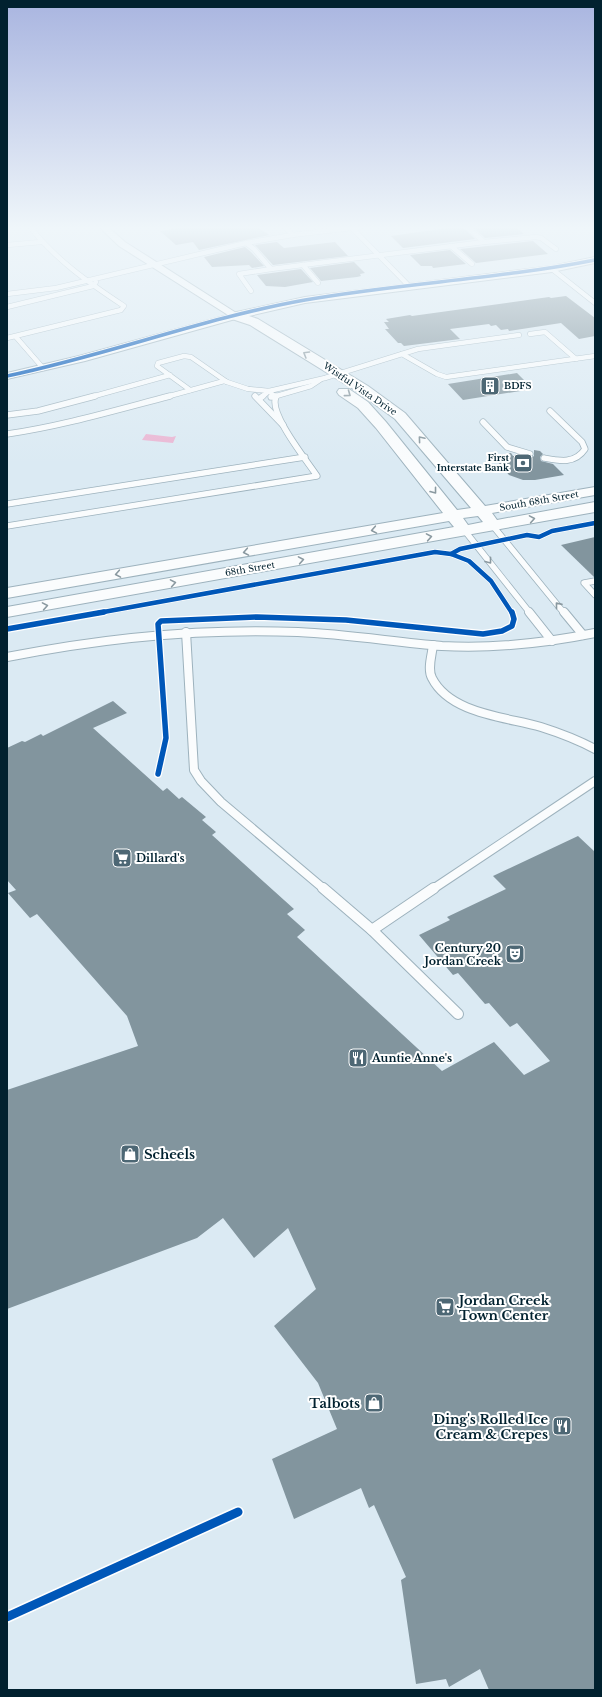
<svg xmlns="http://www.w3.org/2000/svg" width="602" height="1697" viewBox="0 0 602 1697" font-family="'Libre Baskerville',serif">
<rect width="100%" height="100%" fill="#dbeaf3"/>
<path fill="#eab6d3" d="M146 434 172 437 176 436 173 443 142 440Z"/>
<g fill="#82959e">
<path d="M182 227H258L269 235 199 250 193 242 176 245 160 231Z"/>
<path d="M454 227H463L475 239 403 248 391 236Z"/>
<path d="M473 227H516L524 234 485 238Z"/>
<path d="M533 241 548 254 476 263 460 249Z"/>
<path d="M277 242 284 248 335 242 348 256 273 265 255 245Z"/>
<path d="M245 247 251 252 264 266 252 268 249 265 212 267 204 257Z"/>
<path d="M450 250 466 264 433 268 432 266H421L410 255Z"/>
<path d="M354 262 365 273 360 274 361 276 357 277 321 281 310 268Z"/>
<path d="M301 269 313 282 285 287 266 286 257 275Z"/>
<path d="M566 296 595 318V336L579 339 561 323 509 331 508 329 501 330 496 325 491 326 489 324 450 329 460 339 404 346 401 343H398L385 329H389L384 322H389L386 319 410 315 412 316 549 297 551 298Z"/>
<path d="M517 373 533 389 463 400 448 384Z"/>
<path d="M534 450 540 451 543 454 540 457 541 461 553 464 564 475 535 480H523L509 475 493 456 511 453 513 456 531 458 534 456Z"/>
<path d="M595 537V577H594L561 545Z"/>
<path d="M113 701 127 713 93 728 163 791 167 788 179 799 182 797 206 817 202 820 216 832 212 835 294 909 287 914 305 930 297 937 442 1071 494 1042 524 1075 550 1061 517 1023 510 1027 489 1003 485 1004 458 973 453 975 419 935 450 920 447 917 506 889 493 876 578 836 595 852V1690H489L480 1669 449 1687 446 1679 416 1684 401 1580 406 1577 374 1505 369 1508 361 1488 294 1519 272 1459 337 1429 318 1383 274 1326 316 1289 288 1228 254 1258 223 1218 197 1238 7 1309V1090L138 1046 127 1016 37 914 30 918 8 893 16 890 7 880V748L22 741 25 742 41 734 43 736Z"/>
</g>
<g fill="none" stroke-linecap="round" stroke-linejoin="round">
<g stroke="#9db2bd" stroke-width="5.5">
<g id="service-far3">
<path d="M285 227 292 235"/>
<path d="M352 228 410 287"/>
<path d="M484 242 536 237 541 238 556 249"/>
<path d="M246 243 254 249 271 269 484 242 467 227"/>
<path d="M7 245 41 242"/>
<path d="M451 246 472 264"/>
<path d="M303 265 318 283"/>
<path d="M552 269 595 303"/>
<path d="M251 291 239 274 271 269"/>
<path d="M7 294 56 288 246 243 292 235 360 227"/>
<path d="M7 307 93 286 96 282"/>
<path d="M530 334 545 332 576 359"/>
<path d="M16 337 43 368"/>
<path d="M7 338 121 310 124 306C89 283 56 260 30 227"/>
<path d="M402 354 437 374 446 377 595 356"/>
<path d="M190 390 157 366 158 363 184 356 191 357 227 382"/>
<path d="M91 397 170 375"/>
<path d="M166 397 224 381 248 389 269 391 275 397"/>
<path d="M262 397 269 391 325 378 418 349 519 335"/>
<path d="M273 397 311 386 320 380"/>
</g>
</g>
<g stroke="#9db2bd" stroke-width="7">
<g id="service-far2">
<path d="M255 396 283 425"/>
<path d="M271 397 276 396"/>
<path d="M259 399 263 396"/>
<path d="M7 415 38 411 95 396"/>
<path d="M483 422 507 447 530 454"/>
<path d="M7 434C62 426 116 410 170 396"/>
<path d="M544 458C560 461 575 464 585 449L582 442 550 411"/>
<path d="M7 504 305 457"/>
<path d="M7 526 317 476C308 462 268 413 276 397L274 396"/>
<path d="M493 526 564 613"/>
<path d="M465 531 530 613"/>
<path d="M595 581 584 583 595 595"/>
</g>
</g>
<g stroke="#9db2bd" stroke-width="10">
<g id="service-far1">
<path d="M529 612 552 641"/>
<path d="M564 612 583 635"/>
<path d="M186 632 194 770 201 781 221 802 324 889"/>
<path d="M433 645C432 655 427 669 432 678 450 714 507 717 541 727 560 733 578 740 595 749"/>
<path d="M7 657C103 638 200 628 298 632 346 634 394 642 442 646 494 649 545 643 595 633"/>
<path d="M433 889 595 781"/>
</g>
</g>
<g stroke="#9db2bd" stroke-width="12">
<g id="service">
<path d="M323 888 372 930 458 1014"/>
<path d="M372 930 434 888"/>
</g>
</g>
<g stroke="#9db2bd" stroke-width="2">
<path id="minor" d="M99 227H108L125 242 241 316 239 318 85 361 7 379V373L79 356 228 315 119 246Z"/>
</g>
<g stroke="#9db2bd" stroke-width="2">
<path id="tertiary" d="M595 257V263L552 272 305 303 249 316 258 319 368 386 405 413 485 506 595 487V495L492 513 497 520 595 502V512L7 617V607L454 527 449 521 7 598V588L443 513 376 428 358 408 339 395 337 392 339 389H349L368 402 386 422 457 510 471 508 395 419 358 392 250 325 232 319 230 316 232 313 305 297 552 266ZM478 516 483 522 468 525 463 518Z"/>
</g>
<use href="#service-far3" stroke="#fafcfd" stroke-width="4.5"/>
<use href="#service-far2" stroke="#fafcfd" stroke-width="5.5"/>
<use href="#service-far1" stroke="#fafcfd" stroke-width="8"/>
<use href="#service" stroke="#fafcfd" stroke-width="10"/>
<use href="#minor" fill="#fafcfd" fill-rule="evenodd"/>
<use href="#tertiary" fill="#fafcfd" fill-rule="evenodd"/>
<g stroke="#fff" stroke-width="5">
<path id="cycleway-far3" d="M7 376C108 355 204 318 305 300 401 283 499 279 595 260"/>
</g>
<g stroke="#fff" stroke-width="6">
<g id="cycleway-far2">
<path d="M451 554 469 561 491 581 512 613"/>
<path d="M98 613 435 552 451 554 460 549 527 535 539 537 552 531 595 523"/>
</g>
</g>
<g stroke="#fff" stroke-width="8">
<g id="cycleway-far1">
<path d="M7 629 104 612"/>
<path d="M158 774 166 738 158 624 161 621 257 617 346 620 483 634 502 631 512 626 514 619 512 612"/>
</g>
</g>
<g stroke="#fff" stroke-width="12">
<path id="cycleway" d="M7 1617 238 1512"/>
</g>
<use href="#cycleway-far3" stroke="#0057b8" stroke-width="3.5"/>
<use href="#cycleway-far2" stroke="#0057b8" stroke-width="4.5"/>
<use href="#cycleway-far1" stroke="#0057b8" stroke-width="5.5"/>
<use href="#cycleway" stroke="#0057b8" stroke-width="9"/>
</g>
<defs><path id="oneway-chevron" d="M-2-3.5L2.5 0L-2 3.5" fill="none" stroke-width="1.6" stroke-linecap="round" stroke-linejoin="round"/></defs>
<g stroke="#8a99a0">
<use href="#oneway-chevron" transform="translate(306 354) rotate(-149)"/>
<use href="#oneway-chevron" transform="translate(348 394) rotate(36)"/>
<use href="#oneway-chevron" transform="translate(421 439) rotate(-130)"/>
<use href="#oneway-chevron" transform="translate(434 491) rotate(52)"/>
<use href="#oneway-chevron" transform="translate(532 519) rotate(-10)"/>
<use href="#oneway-chevron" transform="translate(374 530) rotate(170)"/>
<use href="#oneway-chevron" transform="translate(429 537) rotate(-10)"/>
<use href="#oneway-chevron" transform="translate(246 552) rotate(170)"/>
<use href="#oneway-chevron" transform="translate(301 560) rotate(-10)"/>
<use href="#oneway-chevron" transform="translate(489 561) rotate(52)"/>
<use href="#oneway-chevron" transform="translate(118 574) rotate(170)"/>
<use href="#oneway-chevron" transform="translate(173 583) rotate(-10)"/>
<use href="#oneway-chevron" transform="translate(558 605) rotate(-129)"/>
<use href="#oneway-chevron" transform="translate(45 606) rotate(-10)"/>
</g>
<linearGradient id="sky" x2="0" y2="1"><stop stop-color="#a9b5e0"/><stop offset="0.49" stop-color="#eff6fa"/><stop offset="1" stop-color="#eff6fa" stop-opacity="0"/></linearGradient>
<rect width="602" height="465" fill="url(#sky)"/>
<defs>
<g id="building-square" transform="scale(1)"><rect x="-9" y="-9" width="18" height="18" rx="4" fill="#4d6774" stroke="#fff"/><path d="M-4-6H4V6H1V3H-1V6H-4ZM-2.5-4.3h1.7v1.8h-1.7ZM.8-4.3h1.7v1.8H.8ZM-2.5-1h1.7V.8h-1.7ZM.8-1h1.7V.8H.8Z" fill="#fff"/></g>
<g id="bank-square" transform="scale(1)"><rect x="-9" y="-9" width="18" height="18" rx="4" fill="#4d6774" stroke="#fff"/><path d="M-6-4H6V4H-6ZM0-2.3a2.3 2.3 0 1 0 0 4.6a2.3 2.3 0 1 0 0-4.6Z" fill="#fff"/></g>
<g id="supermarket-square" transform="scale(1)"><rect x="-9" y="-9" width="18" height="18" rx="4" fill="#4d6774" stroke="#fff"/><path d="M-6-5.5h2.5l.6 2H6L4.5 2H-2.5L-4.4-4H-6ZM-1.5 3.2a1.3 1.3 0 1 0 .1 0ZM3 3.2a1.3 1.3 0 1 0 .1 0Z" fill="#fff"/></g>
<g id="theatre-square" transform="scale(1)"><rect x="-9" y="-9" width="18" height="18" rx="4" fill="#4d6774" stroke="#fff"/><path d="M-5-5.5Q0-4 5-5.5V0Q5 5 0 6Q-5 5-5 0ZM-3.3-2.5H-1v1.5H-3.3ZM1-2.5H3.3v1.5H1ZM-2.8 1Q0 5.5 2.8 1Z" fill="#fff"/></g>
<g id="restaurant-square" transform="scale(1)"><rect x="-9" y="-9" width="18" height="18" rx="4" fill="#4d6774" stroke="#fff"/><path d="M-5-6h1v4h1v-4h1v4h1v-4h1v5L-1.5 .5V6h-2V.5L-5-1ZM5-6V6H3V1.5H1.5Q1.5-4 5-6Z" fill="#fff"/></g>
<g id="shop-square" transform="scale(1)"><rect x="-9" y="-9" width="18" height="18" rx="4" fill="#4d6774" stroke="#fff"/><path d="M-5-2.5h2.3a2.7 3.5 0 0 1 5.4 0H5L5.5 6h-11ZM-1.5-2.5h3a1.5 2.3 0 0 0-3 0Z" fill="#fff"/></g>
</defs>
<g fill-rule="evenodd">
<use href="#building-square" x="490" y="386"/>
<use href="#bank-square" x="523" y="463"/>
<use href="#supermarket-square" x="122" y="858"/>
<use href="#theatre-square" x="515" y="954"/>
<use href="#restaurant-square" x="358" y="1058"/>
<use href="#shop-square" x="130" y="1154"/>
<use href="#supermarket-square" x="445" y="1307"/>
<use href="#shop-square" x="374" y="1403"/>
<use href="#restaurant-square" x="562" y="1426"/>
</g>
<g text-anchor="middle" stroke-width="4" stroke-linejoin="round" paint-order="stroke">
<g font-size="9" font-weight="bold" fill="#01212f" stroke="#fff" text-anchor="start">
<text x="504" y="389">BDFS</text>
<text x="509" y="461" text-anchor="end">First<tspan x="509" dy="10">Interstate Bank</tspan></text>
</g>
<g font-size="9" fill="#01212f" stroke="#fff">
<text transform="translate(360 389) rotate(34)" y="3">Wistful Vista Drive</text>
<text transform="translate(539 501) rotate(-10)" y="3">South 68th Street</text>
<text transform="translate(250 569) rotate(-10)" y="3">68th Street</text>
</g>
<g font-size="11" font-weight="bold" fill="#01212f" stroke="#fff" text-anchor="start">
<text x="136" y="862">Dillard's</text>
<text x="501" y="952" text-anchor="end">Century 20<tspan x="501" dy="13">Jordan Creek</tspan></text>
<text x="372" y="1062">Auntie Anne's</text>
</g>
<g font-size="13" font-weight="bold" fill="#01212f" stroke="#fff" text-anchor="start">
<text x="144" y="1159">Scheels</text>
<text x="459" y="1305">Jordan Creek<tspan x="459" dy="15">Town Center</tspan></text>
<text x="360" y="1408" text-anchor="end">Talbots</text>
<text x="548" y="1424" text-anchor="end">Ding's Rolled Ice<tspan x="548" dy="15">Cream &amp; Crepes</tspan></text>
</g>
</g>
<rect width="602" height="1697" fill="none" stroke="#01212f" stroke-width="16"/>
</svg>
